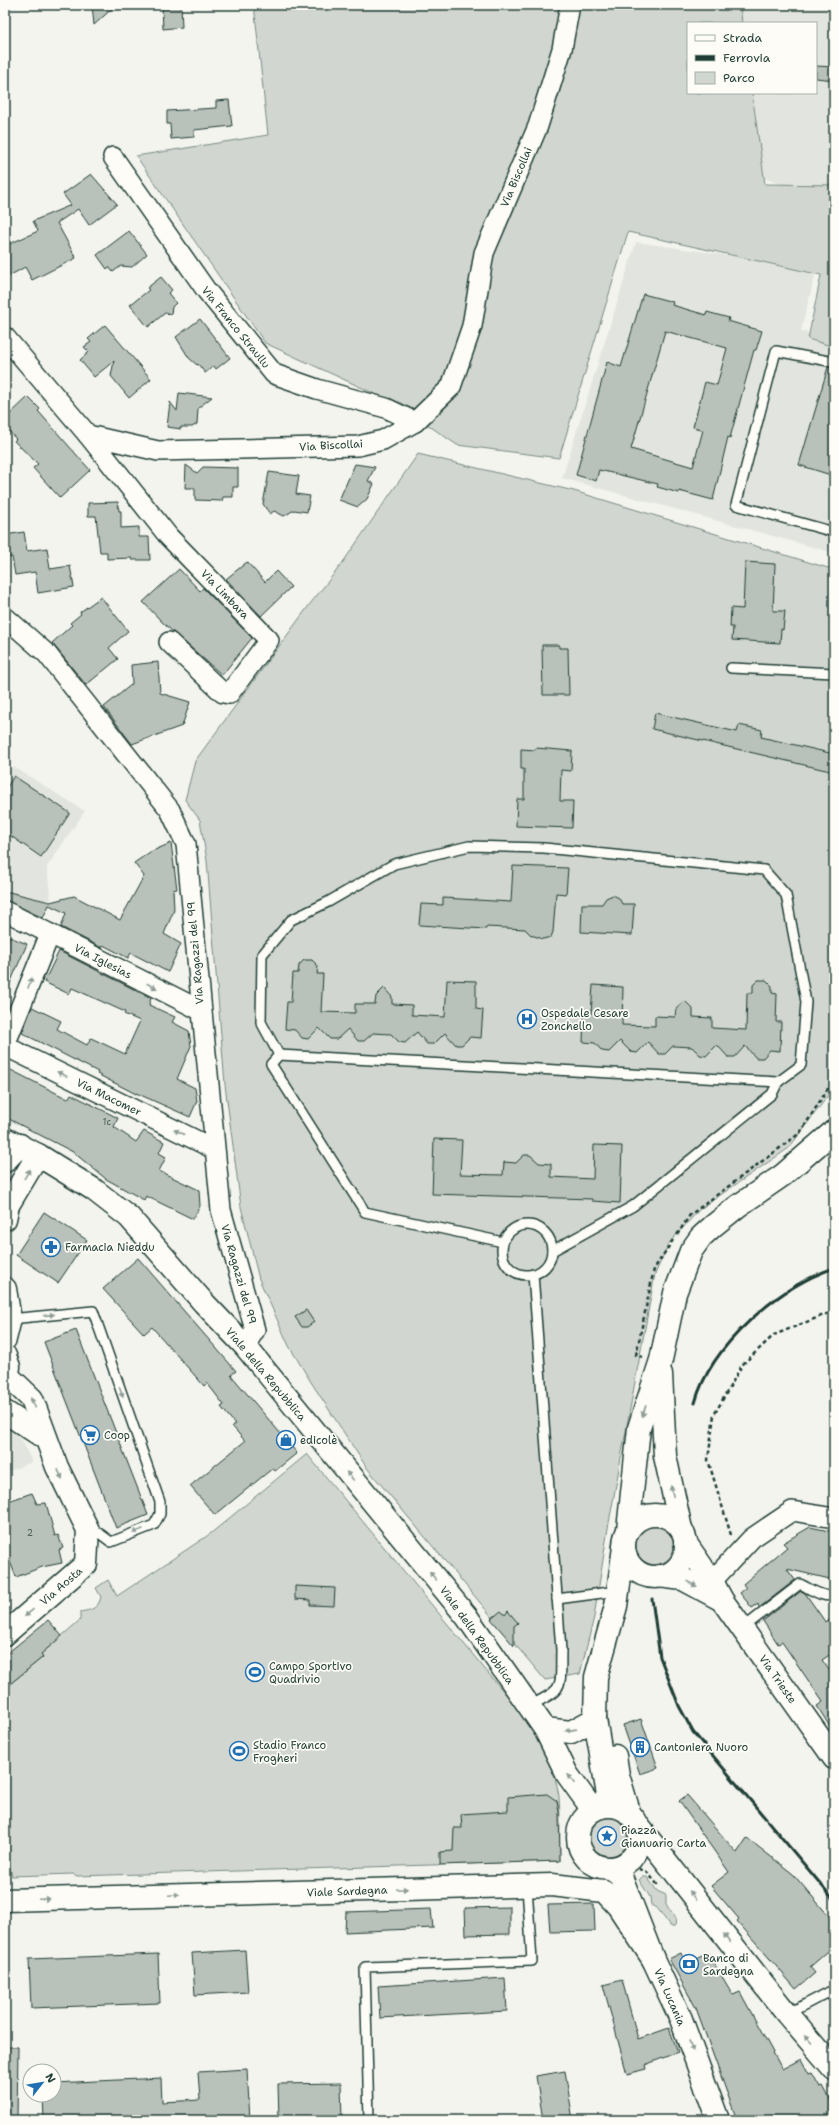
<svg xmlns="http://www.w3.org/2000/svg" width="839" height="2125" viewBox="0 0 839 2125" font-family="'Shantell Sans',sans-serif">
<rect width="100%" height="100%" fill="#f4f4ef"/>
<filter id="ink" filterUnits="userSpaceOnUse"><feTurbulence type="fractalNoise" baseFrequency=".025" numOctaves="2"/><feDisplacementMap in="SourceGraphic" scale="8" xChannelSelector="R" yChannelSelector="G"/><feConvolveMatrix kernelMatrix="1 2 1 2 8 2 1 2 1" color-interpolation-filters="sRGB"/></filter>
<g filter="url(#ink)">
<g fill="#e2e5df">
<path d="M722 5H834V191H798L759 176 726 93H816V23H723Z"/>
<path d="M636 242 817 268 801 331 834 341V553L562 478Z"/>
<path d="M14 767 85 811 47 867 51 902 5 891V772Z"/>
<path d="M5 1425 22 1440 32 1462 5 1473Z"/>
</g>
<g fill="#d1d6d1" stroke="#788a82">
<path d="M254 5H740L742 23H688V93H752L765 184 834 185V347L808 339 821 275 628 232 559 458 457 445 399 405 265 343 136 156 268 135Z"/>
<path d="M418 454 574 491 828 568 834 566V1084L830 1093 789 1148 700 1209 669 1243 655 1274 608 1528 594 1617 580 1674 545 1680 367 1468 311 1382 289 1346 259 1279 241 1207 225 1085 207 861 200 820 185 800 195 761 310 604 341 565Z"/>
<path d="M307 1454 527 1720C540 1743 555 1768 559 1796 561 1817 559 1840 560 1861L77 1876 73 1874 12 1876 5 1846V1688L43 1657 41 1654 80 1620V1612C91 1610 98 1609 101 1597L96 1588 108 1580 117 1596 210 1534Z"/>
<circle cx="655" cy="1545" r="22"/>
<circle cx="607" cy="1837" r="20"/>
<path d="M642 1877H647L657 1891 666 1895V1904L676 1920 675 1926H670L658 1909 651 1905 650 1897 639 1880Z"/>
</g>
<g fill="#b9c1bb" stroke="#1f3d34" fill-rule="evenodd">
<path d="M92 5H116L94 25Z"/>
<path d="M181 6 182 27 163 29 162 7Z"/>
<path d="M816 66 834 67V80L816 78Z"/>
<path d="M229 100 232 126 194 130V137L171 139 170 124H167V111L216 108V101Z"/>
<path d="M91 174 117 204 89 225 78 209 57 223 76 258 32 280 25 267 9 276 5 265V246L38 231 33 221 71 205 63 194Z"/>
<path d="M129 231 147 254 132 267 121 266 113 272 109 267 107 269 97 255Z"/>
<path d="M161 277 172 290 168 293 176 303 172 307 171 314 165 313 148 327 130 305 149 290 147 288Z"/>
<path d="M643 294 673 302 672 305 706 315 707 312 729 318 728 321 762 331 756 350H754L730 438 728 437 713 500 679 491V493L657 487 658 484 599 470 596 481 576 475 607 362 621 367ZM665 331 727 348 717 385 705 382 693 427 703 430 693 467 631 449Z"/>
<path d="M200 319 230 358 216 369 214 366 205 373 198 364 197 365 189 358 176 337Z"/>
<path d="M105 325 151 379 129 398 111 376 114 361 94 377 80 360 89 352 84 347 91 342 88 339Z"/>
<path d="M828 367 834 368V476L799 465Z"/>
<path d="M179 393 212 397 198 408 197 424 192 427H181V429L167 427 170 402 177 411Z"/>
<path d="M28 397 40 409 38 411 90 470 60 498 33 468 38 464 14 441 16 439 5 427V419Z"/>
<path d="M355 464 375 467 368 481 374 484 367 499 358 507 339 500Z"/>
<path d="M186 465 197 473 203 467 238 468V487H233V497H223L222 501 195 500V488H185Z"/>
<path d="M269 472 299 476 296 494 310 496 307 512 294 510 284 516 274 511 270 514 263 504Z"/>
<path d="M118 502 119 511H121V528L139 527V537H149L150 560H132V558L107 559V552H100L96 516H88V503Z"/>
<path d="M24 532 27 551 47 548 50 569 70 566 74 587 38 593 35 572 15 575 12 557 5 558V535Z"/>
<path d="M247 562 265 582 276 571 291 587 261 616 226 579Z"/>
<path d="M745 562 775 564 773 611H785L783 630 781 629 780 643 732 640 733 627H730L731 608 743 609Z"/>
<path d="M179 569 200 591 203 588 252 638 222 675 164 624 143 602Z"/>
<path d="M101 597 128 631 109 648 118 659 86 685 52 643 72 625 70 623 81 614 80 612Z"/>
<path d="M542 645H559V648H568L569 695H543Z"/>
<path d="M158 662 160 693 190 702 182 726 132 744 104 707 132 684 131 665Z"/>
<path d="M655 713 737 732 739 725 762 730 761 737 834 754V772L652 729Z"/>
<path d="M536 748 572 751 571 771 561 770 560 801H573L572 828 516 826 517 799H524V769H521V749L535 750Z"/>
<path d="M14 776 70 813 41 857 5 832V790Z"/>
<path d="M171 843 177 889 173 890 174 910 164 934 181 944 168 972 131 953 128 958 103 945 102 948 61 927 66 913 49 905 43 918 5 900V891L50 902 74 896 120 920 144 876 134 863 150 852Z"/>
<path d="M513 866 568 868 566 894 556 893 553 932 551 937 543 939 531 935 525 929 486 927V929L419 925 421 904 443 905V898L511 902Z"/>
<path d="M613 895 619 898 622 904H634L632 935 581 932 582 904H602L606 898Z"/>
<path d="M5 935 27 944 5 995Z"/>
<path d="M59 951 151 998 149 1005 175 1017 172 1022 189 1031 191 1046 177 1079 195 1088 197 1101 190 1117 136 1093V1094L97 1074 98 1072 22 1033 32 1007 61 1021 57 1029 87 1045 91 1038 125 1054 140 1021 124 1014 125 1012 72 988 69 994 44 982Z"/>
<path d="M304 960H312L318 966 317 974H323L321 1012 355 1013V1004H375L376 996 384 988 392 997V1004L412 1005V1015L445 1017 447 980 476 981V1009L483 1010 481 1038 470 1037 462 1045H456L445 1033 434 1044H427L417 1032 405 1043 399 1042 391 1034 373 1033 364 1041H358L348 1029 337 1039H330L319 1028 308 1039 302 1038 295 1030 285 1029 287 1002H291L293 973H298L299 965Z"/>
<path d="M758 980H766L772 986V993L777 994 776 1022H781L780 1051 770 1050 763 1058H756L745 1046 735 1057H728L717 1045 706 1056 700 1055 692 1047 673 1046 665 1054H659L648 1042 637 1053 631 1052 620 1041 609 1052 602 1051 595 1043 583 1042 584 1014H591L593 985 623 987 622 1025 655 1026V1016L675 1017 676 1009 685 1001 693 1009V1017L712 1018V1028L746 1030 747 993H753V985Z"/>
<path d="M5 1067 68 1099 71 1094 118 1118 114 1127 136 1142 144 1131 164 1142 159 1153 166 1157 159 1171 199 1190 200 1206 193 1219 146 1196 144 1200 106 1179 73 1152 5 1117Z"/>
<path d="M434 1139 462 1140 460 1174 503 1175 504 1162 516 1163 524 1155H530L539 1163 551 1164V1177L593 1179 594 1145 622 1146 620 1203 592 1201V1199L432 1194Z"/>
<path d="M44 1212 87 1240 58 1283 16 1255Z"/>
<path d="M138 1258 236 1371 231 1375 297 1453 275 1471 273 1468 215 1515 190 1486 245 1441 232 1426 235 1424 221 1407 224 1405 207 1383 204 1386 152 1327 144 1334 103 1289Z"/>
<path d="M306 1310 314 1322 307 1327H302L295 1317Z"/>
<path d="M76 1330 148 1515 116 1528 44 1342Z"/>
<path d="M32 1493 37 1504 46 1503 55 1536 58 1535 63 1548 59 1550 62 1563 42 1567 16 1577 11 1564 5 1565V1502Z"/>
<path d="M810 1527 834 1532V1580L787 1569 795 1580 759 1608 758 1604 752 1608 740 1593 746 1588 743 1584 787 1547 783 1543Z"/>
<path d="M295 1586 335 1588 334 1606 310 1605V1600L295 1599Z"/>
<path d="M801 1591 805 1593 826 1623 834 1615V1652L822 1660 834 1677V1733L817 1706 823 1702 782 1642 778 1644 763 1621Z"/>
<path d="M501 1611 505 1615 508 1611 518 1623 514 1626V1646L491 1619Z"/>
<path d="M48 1620 62 1636 41 1654 43 1657 5 1688V1655Z"/>
<path d="M641 1719 658 1768 640 1774 623 1725Z"/>
<path d="M547 1794 557 1801 559 1811 560 1861 440 1865V1852L453 1851 454 1828H462L461 1814 508 1811V1797Z"/>
<path d="M687 1795 737 1853 747 1838 793 1874 834 1922V1946L810 1967 815 1973 796 1989 737 1921 739 1919 711 1886 729 1872 679 1801Z"/>
<path d="M594 1904 595 1931 550 1932 548 1905Z"/>
<path d="M510 1907V1934L466 1935 465 1908Z"/>
<path d="M431 1909 433 1928 345 1932 346 1912Z"/>
<path d="M245 1950 248 1992 195 1995 192 1953Z"/>
<path d="M681 1953 686 1964 708 1953 733 1995 740 1992 782 2069 801 2059 809 2074 812 2073 820 2087 823 2086 834 2107V2120H737L696 2008 669 1959Z"/>
<path d="M158 1954 160 2003 31 2008 29 1959Z"/>
<path d="M505 1978 507 2011 380 2018 378 1986Z"/>
<path d="M622 1980 638 2039 669 2028 678 2052 645 2065 646 2069 627 2074 603 1985Z"/>
<path d="M5 2047H18L17 2120H5Z"/>
<path d="M247 2069 250 2120H44L43 2095H54V2083L161 2078 162 2102 200 2100 198 2072Z"/>
<path d="M565 2071 573 2120H543L536 2076Z"/>
<path d="M341 2083 342 2120H279L278 2084Z"/>
</g>
<g fill="none" stroke-linecap="round" stroke-linejoin="round">
<g stroke="#1f3d34" stroke-width="12">
<g id="lane">
<path d="M834 362 776 351 736 505 834 532"/>
<path d="M731 668 834 673"/>
<path d="M279 1055 261 1022 262 955 291 920 328 902 394 864 469 846 544 848 764 870 786 895 806 1002 801 1065 778 1082 772 1094 633 1206 552 1251"/>
<path d="M279 1055 778 1082"/>
<path d="M279 1055 271 1064 365 1212 503 1242"/>
<circle cx="527" cy="1250" r="25"/>
<path d="M10 1319 93 1311 160 1502V1514L154 1525 111 1542 99 1533 89 1530"/>
<path d="M557 1599 617 1591"/>
<path d="M743 1628 800 1584C809 1588 824 1599 834 1595"/>
<path d="M529 1706C566 1688 560 1689 561 1650L533 1274"/>
<path d="M787 2014 829 1992 834 1999"/>
<path d="M369 2120 365 1967 532 1961 527 1887"/>
</g>
</g>
<g stroke="#1f3d34" stroke-width="22">
<g id="street">
<path d="M113 157 206 290 274 374 317 389 386 408 415 422"/>
<path d="M5 337 88 435 158 451 358 446 383 440 415 422 451 387 472 326 484 253 538 126 562 49 570 5"/>
<path d="M88 435 169 537 269 640 229 694 223 693 169 642"/>
<path d="M5 617 47 654 170 810 186 844 221 1210 255 1330 245 1346"/>
<path d="M5 911 200 1010"/>
<path d="M5 1045 50 934"/>
<path d="M5 1046 214 1149"/>
<path d="M712 1581 752 1538 792 1511 834 1518"/>
</g>
</g>
<g stroke="#1f3d34" stroke-width="25">
<g id="secondary">
<path d="M5 1139 38 1155 93 1189 129 1217 204 1303 245 1346 467 1617 545 1729 567 1774 593 1810"/>
<path d="M5 1161 20 1145"/>
<path d="M5 1219 8 1205 38 1155"/>
<path d="M5 1289 10 1319 5 1339"/>
<path d="M5 1356 9 1367 5 1383"/>
<path d="M661 1374 665 1456 681 1529"/>
<path d="M5 1412 45 1438"/>
<circle cx="655" cy="1546" r="31"/>
<path d="M628 1530 639 1428 661 1360 675 1293 691 1251 701 1237 713 1226 738 1206 783 1175 834 1131"/>
<path d="M685 1542 712 1581 722 1600 834 1758"/>
<path d="M659 1576 683 1579 722 1600"/>
<path d="M5 1634 86 1564 88 1530 57 1467 32 1399 8 1376"/>
<path d="M545 1729 571 1732 595 1719"/>
<path d="M615 1756 618 1775 630 1815"/>
<circle cx="609" cy="1837" r="31"/>
<path d="M601 1807 608 1795 595 1719 596 1677 616 1606 624 1547"/>
<path d="M636 1823 787 2014 834 2069"/>
<path d="M611 1868 620 1874 653 1959 681 2019 718 2120"/>
<path d="M5 1900 552 1885 604 1891 618 1906 653 1959"/>
</g>
</g>
<g stroke="#1f3d34" stroke-width="2.5" stroke-dasharray="4 3" stroke-linecap="butt">
<path d="M677 1235 690 1215 800 1133 834 1079"/>
<path d="M643 1357 636 1355 654 1269 673 1240"/>
<path d="M731 1535 708 1460 714 1415 742 1365 774 1335 834 1311"/>
<path d="M639 1869 647 1872 657 1884 659 1882"/>
</g>
<use href="#lane" stroke="#fdfcf7" stroke-width="9"/>
<use href="#street" stroke="#fdfcf7" stroke-width="19"/>
<use href="#secondary" stroke="#fdfcf7" stroke-width="22"/>
<g stroke="#1f3d34" stroke-width="3">
<path d="M695 1403C711 1345 778 1287 834 1268"/>
<path d="M652 1599 660 1657 679 1706 693 1732 834 1900"/>
</g>
</g>
<defs><path id="oneway-solid" d="M-6-.8H1V-3.2L6.5 0L1 3.2V.8H-6Z"/></defs>
<g fill="#8e9c96">
<use href="#oneway-solid" transform="translate(30 983) rotate(-68)"/>
<use href="#oneway-solid" transform="translate(152 986) rotate(27)"/>
<use href="#oneway-solid" transform="translate(62 1074) rotate(-154)"/>
<use href="#oneway-solid" transform="translate(179 1132) rotate(-154)"/>
<use href="#oneway-solid" transform="translate(27 1174) rotate(-59)"/>
<use href="#oneway-solid" transform="translate(49 1315) rotate(-6)"/>
<use href="#oneway-solid" transform="translate(121 1392) rotate(71)"/>
<use href="#oneway-solid" transform="translate(33 1403) rotate(-115)"/>
<use href="#oneway-solid" transform="translate(644 1411) rotate(108)"/>
<use href="#oneway-solid" transform="translate(60 1474) rotate(65)"/>
<use href="#oneway-solid" transform="translate(350 1476) rotate(-130)"/>
<use href="#oneway-solid" transform="translate(672 1491) rotate(-102)"/>
<use href="#oneway-solid" transform="translate(138 1531) rotate(158)"/>
<use href="#oneway-solid" transform="translate(433 1576) rotate(-130)"/>
<use href="#oneway-solid" transform="translate(692 1584) rotate(27)"/>
<use href="#oneway-solid" transform="translate(29 1613) rotate(140)"/>
<use href="#oneway-solid" transform="translate(571 1730) rotate(172)"/>
<use href="#oneway-solid" transform="translate(571 1779) rotate(-125)"/>
<use href="#oneway-solid" transform="translate(402 1889) rotate(-2)"/>
<use href="#oneway-solid" transform="translate(174 1895) rotate(-2)"/>
<use href="#oneway-solid" transform="translate(693 1895) rotate(-129)"/>
<use href="#oneway-solid" transform="translate(44 1899) rotate(-2)"/>
<use href="#oneway-solid" transform="translate(727 1938) rotate(-128)"/>
<use href="#oneway-solid" transform="translate(808 2039) rotate(-131)"/>
<use href="#oneway-solid" transform="translate(691 2046) rotate(70)"/>
</g>
</g>
<defs>
<g id="hospital-ring" transform="scale(1)"><circle r="9.5" fill="#fdfcf7" stroke="#1f6fb2" stroke-width="1.5"/><path d="M-5-5h3v3.5h4V-5h3V5h-3V1.5h-4V5h-3Z" fill="#1f6fb2"/></g>
<g id="pharmacy-ring" transform="scale(1)"><circle r="9.5" fill="#fdfcf7" stroke="#1f6fb2" stroke-width="1.5"/><path d="M-2-6h4v4h4v4h-4v4h-4v-4h-4v-4h4Z" fill="#1f6fb2"/></g>
<g id="supermarket-ring" transform="scale(1)"><circle r="9.5" fill="#fdfcf7" stroke="#1f6fb2" stroke-width="1.5"/><path d="M-6-5.5h2.5l.6 2H6L4.5 2H-2.5L-4.4-4H-6ZM-1.5 3.2a1.3 1.3 0 1 0 .1 0ZM3 3.2a1.3 1.3 0 1 0 .1 0Z" fill="#1f6fb2"/></g>
<g id="shop-ring" transform="scale(1)"><circle r="9.5" fill="#fdfcf7" stroke="#1f6fb2" stroke-width="1.5"/><path d="M-5-2.5h2.3a2.7 3.5 0 0 1 5.4 0H5L5.5 6h-11ZM-1.5-2.5h3a1.5 2.3 0 0 0-3 0Z" fill="#1f6fb2"/></g>
<g id="stadium-ring" transform="scale(1)"><circle r="9.5" fill="#fdfcf7" stroke="#1f6fb2" stroke-width="1.5"/><path d="M0-5a6.5 5 0 1 0 0 10a6.5 5 0 1 0 0-10ZM-3.5-1.8h7v3.6h-7Z" fill="#1f6fb2"/></g>
<g id="building-ring" transform="scale(1)"><circle r="9.5" fill="#fdfcf7" stroke="#1f6fb2" stroke-width="1.5"/><path d="M-4-6H4V6H1V3H-1V6H-4ZM-2.5-4.3h1.7v1.8h-1.7ZM.8-4.3h1.7v1.8H.8ZM-2.5-1h1.7V.8h-1.7ZM.8-1h1.7V.8H.8Z" fill="#1f6fb2"/></g>
<g id="sight-ring" transform="scale(1)"><circle r="9.5" fill="#fdfcf7" stroke="#1f6fb2" stroke-width="1.5"/><path d="M0-6L1.8-2.2L6-1.7L2.9 1.2L3.7 5.4L0 3.3L-3.7 5.4L-2.9 1.2L-6-1.7L-1.8-2.2Z" fill="#1f6fb2"/></g>
<g id="bank-ring" transform="scale(1)"><circle r="9.5" fill="#fdfcf7" stroke="#1f6fb2" stroke-width="1.5"/><path d="M-6-4H6V4H-6ZM0-2.3a2.3 2.3 0 1 0 0 4.6a2.3 2.3 0 1 0 0-4.6Z" fill="#1f6fb2"/></g>
</defs>
<g fill-rule="evenodd">
<use href="#hospital-ring" x="527" y="1019"/>
<use href="#pharmacy-ring" x="51" y="1247"/>
<use href="#supermarket-ring" x="90" y="1435"/>
<use href="#shop-ring" x="286" y="1440"/>
<use href="#stadium-ring" x="255" y="1672"/>
<use href="#building-ring" x="640" y="1747"/>
<use href="#stadium-ring" x="239" y="1751"/>
<use href="#sight-ring" x="607" y="1836"/>
<use href="#bank-ring" x="689" y="1964"/>
</g>
<g text-anchor="middle" stroke-width="3.5" stroke-linejoin="round" paint-order="stroke">
<g font-size="9" fill="#465e56">
<text x="107" y="1125">1c</text>
<text x="30" y="1536">2</text>
</g>
<g font-size="11" fill="#1f3d34" stroke="#fdfcf7">
<text transform="translate(516 177) rotate(-67)" y="4">Via Biscollai</text>
<text transform="translate(236 327) rotate(51)" y="4">Via Franco Straullu</text>
<text transform="translate(331 445) rotate(-3)" y="4">Via Biscollai</text>
<text transform="translate(225 594) rotate(46)" y="4">Via Limbara</text>
<text transform="translate(195 953) rotate(-95)" y="4">Via Ragazzi del 99</text>
<text transform="translate(103 961) rotate(27)" y="4">Via Iglesias</text>
<text transform="translate(109 1097) rotate(26)" y="4">Via Macomer</text>
<text transform="translate(239 1274) rotate(74)" y="4">Via Ragazzi del 99</text>
<text transform="translate(266 1374) rotate(50)" y="4">Viale della Repubblica</text>
<text transform="translate(61 1586) rotate(-41)" y="4">Via Aosta</text>
<text transform="translate(477 1635) rotate(54)" y="4">Viale della Repubblica</text>
<text transform="translate(778 1679) rotate(55)" y="4">Via Trieste</text>
<text transform="translate(347 1891) rotate(-2)" y="4">Viale Sardegna</text>
<text transform="translate(670 1997) rotate(66)" y="4">Via Lucania</text>
</g>
<g font-size="11" fill="#1f3d34" stroke="#fdfcf7" text-anchor="start">
<text x="541" y="1017">Ospedale Cesare<tspan x="541" dy="13">Zonchello</tspan></text>
<text x="65" y="1251">Farmacia Nieddu</text>
<text x="104" y="1439">Coop</text>
<text x="300" y="1444">edicolè</text>
<text x="269" y="1670">Campo Sportivo<tspan x="269" dy="13">Quadrivio</tspan></text>
<text x="253" y="1749">Stadio Franco<tspan x="253" dy="13">Frogheri</tspan></text>
<text x="654" y="1751">Cantoniera Nuoro</text>
<text x="621" y="1834">Piazza<tspan x="621" dy="13">Gianuario Carta</tspan></text>
<text x="703" y="1962">Banco di<tspan x="703" dy="13">Sardegna</tspan></text>
</g>
</g>
<rect width="839" height="2125" fill="none" stroke="#fdfcf7" stroke-width="20"/>
<rect x="10" y="10" width="819" height="2105" fill="none" stroke="#1f3d34" stroke-width="1.5" filter="url(#ink)"/>
<rect x="687" y="22" width="130" height="72" fill="#fdfcf7" stroke="#a4b0a9"/>
<rect x="695" y="35" width="20" height="6" fill="#fdfcf7" stroke="#a4b0a9"/>
<text x="723" y="42" font-size="12" fill="#1f3d34">Strada</text>
<rect x="695" y="55" width="20" height="6" fill="#1f3d34" stroke="#a4b0a9"/>
<text x="723" y="62" font-size="12" fill="#1f3d34">Ferrovia</text>
<rect x="695" y="72" width="20" height="12" fill="#d1d6d1" stroke="#a4b0a9"/>
<text x="723" y="82" font-size="12" fill="#1f3d34">Parco</text>
<g transform="translate(42 2083) rotate(59)"><circle r="19" fill="#fdfcf7" stroke="#a4b0a9"/>
<path d="M0-3L7 15L0 10L-7 15Z" fill="#1f6fb2"/>
<text y="-6" font-size="11" font-weight="bold" text-anchor="middle" fill="#1f3d34">N</text>
</g>
</svg>
